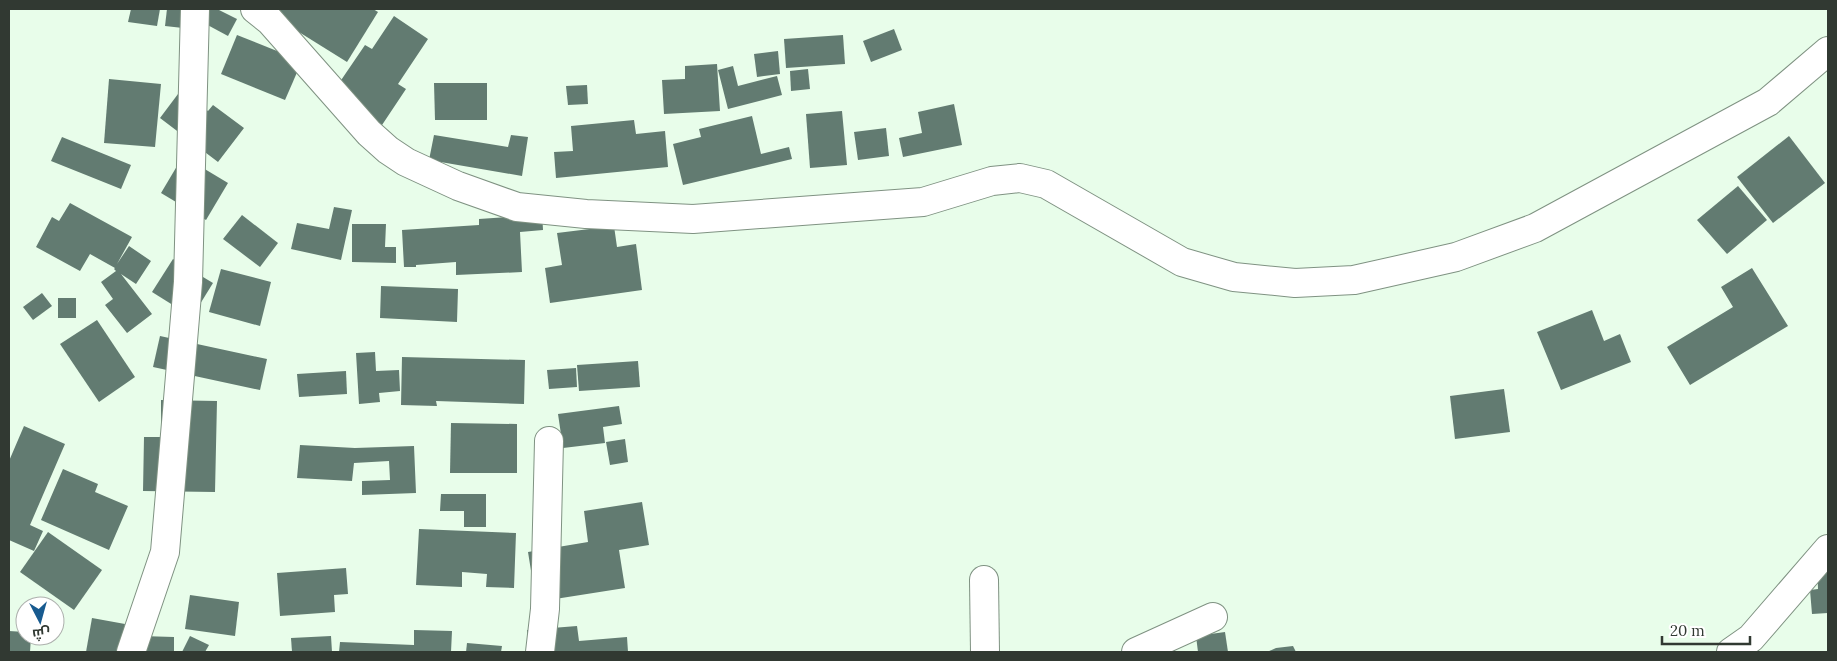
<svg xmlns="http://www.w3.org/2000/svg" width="1837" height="661" viewBox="0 0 1837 661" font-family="Lora,Cairo,serif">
<rect width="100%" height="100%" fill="#e8fdea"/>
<g fill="#627b71">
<path d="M131 9H160L157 26 128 22Z"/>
<path d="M167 9H195L192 29 165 26Z"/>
<path d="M209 9H217L237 19 228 36 202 22Z"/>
<path d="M262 9H373L378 12 347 62Z"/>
<path d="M394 16 428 39 398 84 406 89 382 125 333 92 365 45 372 49Z"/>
<path d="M894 29 902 50 871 62 863 41Z"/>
<path d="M237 35 302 61 285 100 221 74Z"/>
<path d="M843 35 845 64 786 68 784 39Z"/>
<path d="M778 51 780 74 757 77 754 54Z"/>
<path d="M717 64 720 111 664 114 662 80 685 79V66Z"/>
<path d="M733 66 738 86 777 76 782 95 728 109 718 70Z"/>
<path d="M808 69 810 89 791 91 790 71Z"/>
<path d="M109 79 161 84 155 147 104 143Z"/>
<path d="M434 83H487V120H435Z"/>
<path d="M587 85 588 104 568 105 566 86Z"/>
<path d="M181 90 208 111 213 105 244 128 218 162 160 118Z"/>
<path d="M954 104 962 145 903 157 899 138 922 133 918 112Z"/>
<path d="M842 111 847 165 810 168 806 114Z"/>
<path d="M752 116 761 154 789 147 792 159 683 185 673 144 701 137 699 129Z"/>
<path d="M634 120 636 134 665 131 668 167 556 178 554 152 573 151 571 126Z"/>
<path d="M886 128 889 156 858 160 854 132Z"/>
<path d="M434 135 508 147 511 135 528 137 522 176 429 160Z"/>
<path d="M1789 136 1825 183 1773 223 1737 177Z"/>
<path d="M62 137 131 165 121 189 51 161Z"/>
<path d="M183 156 228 183 206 220 161 193Z"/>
<path d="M1738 186 1767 220 1727 254 1697 220Z"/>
<path d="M70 203 132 237 117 264 129 246 151 261 136 284 121 274 152 314 127 333 105 305 113 299 101 282 116 271 114 269 115 268 90 254 80 271 36 247 52 217 59 221Z"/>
<path d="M334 207 352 210 341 260 291 249 297 223 329 229Z"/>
<path d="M542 212 543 230 520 232 522 272 456 275V262L416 265V267H404L402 230 479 225V219L508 217Z"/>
<path d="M242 215 278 243 260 267 223 239Z"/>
<path d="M352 224H386L385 247H396V263L352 262Z"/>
<path d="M614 226 617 247 636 244 642 290 550 303 545 268 562 265 557 233Z"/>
<path d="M173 259 213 283 192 317 152 292Z"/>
<path d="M1752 268 1788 326 1690 385 1667 347 1733 307 1721 287Z"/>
<path d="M221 269 271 282 260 326 209 312Z"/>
<path d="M381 286 458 289 457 322 380 318Z"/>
<path d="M42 293 52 306 33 320 23 307Z"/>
<rect x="58" y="298" width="18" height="20"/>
<path d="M1592 310 1604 341 1620 334 1631 362 1561 390 1537 332Z"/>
<path d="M97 320 135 377 99 402 60 344Z"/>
<path d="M160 336 267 359 260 390 153 367Z"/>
<path d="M375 352 376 371 399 370 400 391 379 393 380 402 359 404 356 353Z"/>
<path d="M402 357 525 360 524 404 436 401 437 406 401 405Z"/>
<path d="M638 361 640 387 579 391 577 365Z"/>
<path d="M576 368 577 387 549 389 547 370Z"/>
<path d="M346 371 347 394 299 397 297 374Z"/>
<path d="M1504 389 1510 432 1455 439 1450 396Z"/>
<path d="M161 400 217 401 215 492 143 491 144 437H161Z"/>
<path d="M619 406 622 424 603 427 605 443 563 448 558 414Z"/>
<path d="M451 423 517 424V473H450Z"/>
<path d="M24 426 65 444 30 525 43 531 34 551 9 540V461Z"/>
<path d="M625 439 628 462 610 465 606 442Z"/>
<path d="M300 445 355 448 414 446 416 493 362 495V481L390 480 389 461 354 463 352 481 297 478Z"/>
<path d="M63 469 98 484 95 492 128 506 109 550 41 520Z"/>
<path d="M441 494H486V527H464V511H440Z"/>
<path d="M642 502 649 545 619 550 625 588 536 602 528 552 588 542 584 511Z"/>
<path d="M419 529 516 533 514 588 486 587 487 574 462 572V587L416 585Z"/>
<path d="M48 532 102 570 74 610 20 572Z"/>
<path d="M1828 560V613L1812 614 1810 590 1818 589 1817 561Z"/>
<path d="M346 568 348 594 334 595 335 612 280 616 277 573Z"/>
<path d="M190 595 239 602 235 636 185 629Z"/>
<path d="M92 618 125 624 120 652H86Z"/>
<path d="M577 626 579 641 627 637 628 652H529L527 630Z"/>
<path d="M414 630 452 631 451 652H339L340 642 414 645Z"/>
<path d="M9 631 25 632V636H31L30 652H9Z"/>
<path d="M1225 632 1228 652H1198L1196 636Z"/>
<path d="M141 636 174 637V652H140Z"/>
<path d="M190 636 209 645 205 652H182Z"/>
<path d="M331 636 332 652H292L291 638Z"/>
<path d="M467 643 502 646 501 652H466Z"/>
<path d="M1293 646 1296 652H1267L1276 648Z"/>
</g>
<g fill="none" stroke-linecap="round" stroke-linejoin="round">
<g stroke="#7f9282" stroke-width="30">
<g id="street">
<path d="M255 9 270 21 369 133 388 150 406 162 458 186 517 207 586 214 693 219 923 202 992 181 1020 178 1046 184 1182 262 1234 277 1295 283 1354 280 1456 257 1535 228 1768 102 1828 51"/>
<path d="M984 580 985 652"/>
<path d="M131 652 165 552 188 282 195 9"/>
<path d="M540 652 545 609 549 441"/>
<path d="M1136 652 1213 617"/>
<path d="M1731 652 1751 638 1828 549"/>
</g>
</g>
<use href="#street" stroke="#fff" stroke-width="28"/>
</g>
<rect width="1837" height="661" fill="none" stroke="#313932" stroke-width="20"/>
<g transform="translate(40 621) rotate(174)"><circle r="24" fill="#ffffff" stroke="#adb0ad"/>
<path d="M0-4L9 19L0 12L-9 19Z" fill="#175a8f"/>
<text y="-8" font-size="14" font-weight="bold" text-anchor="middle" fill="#313932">ش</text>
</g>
<path d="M1662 636v8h88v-8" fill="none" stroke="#313932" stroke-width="2.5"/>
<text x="1670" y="636" font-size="15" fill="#313932" stroke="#ffffff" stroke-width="4" paint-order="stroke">20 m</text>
</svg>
